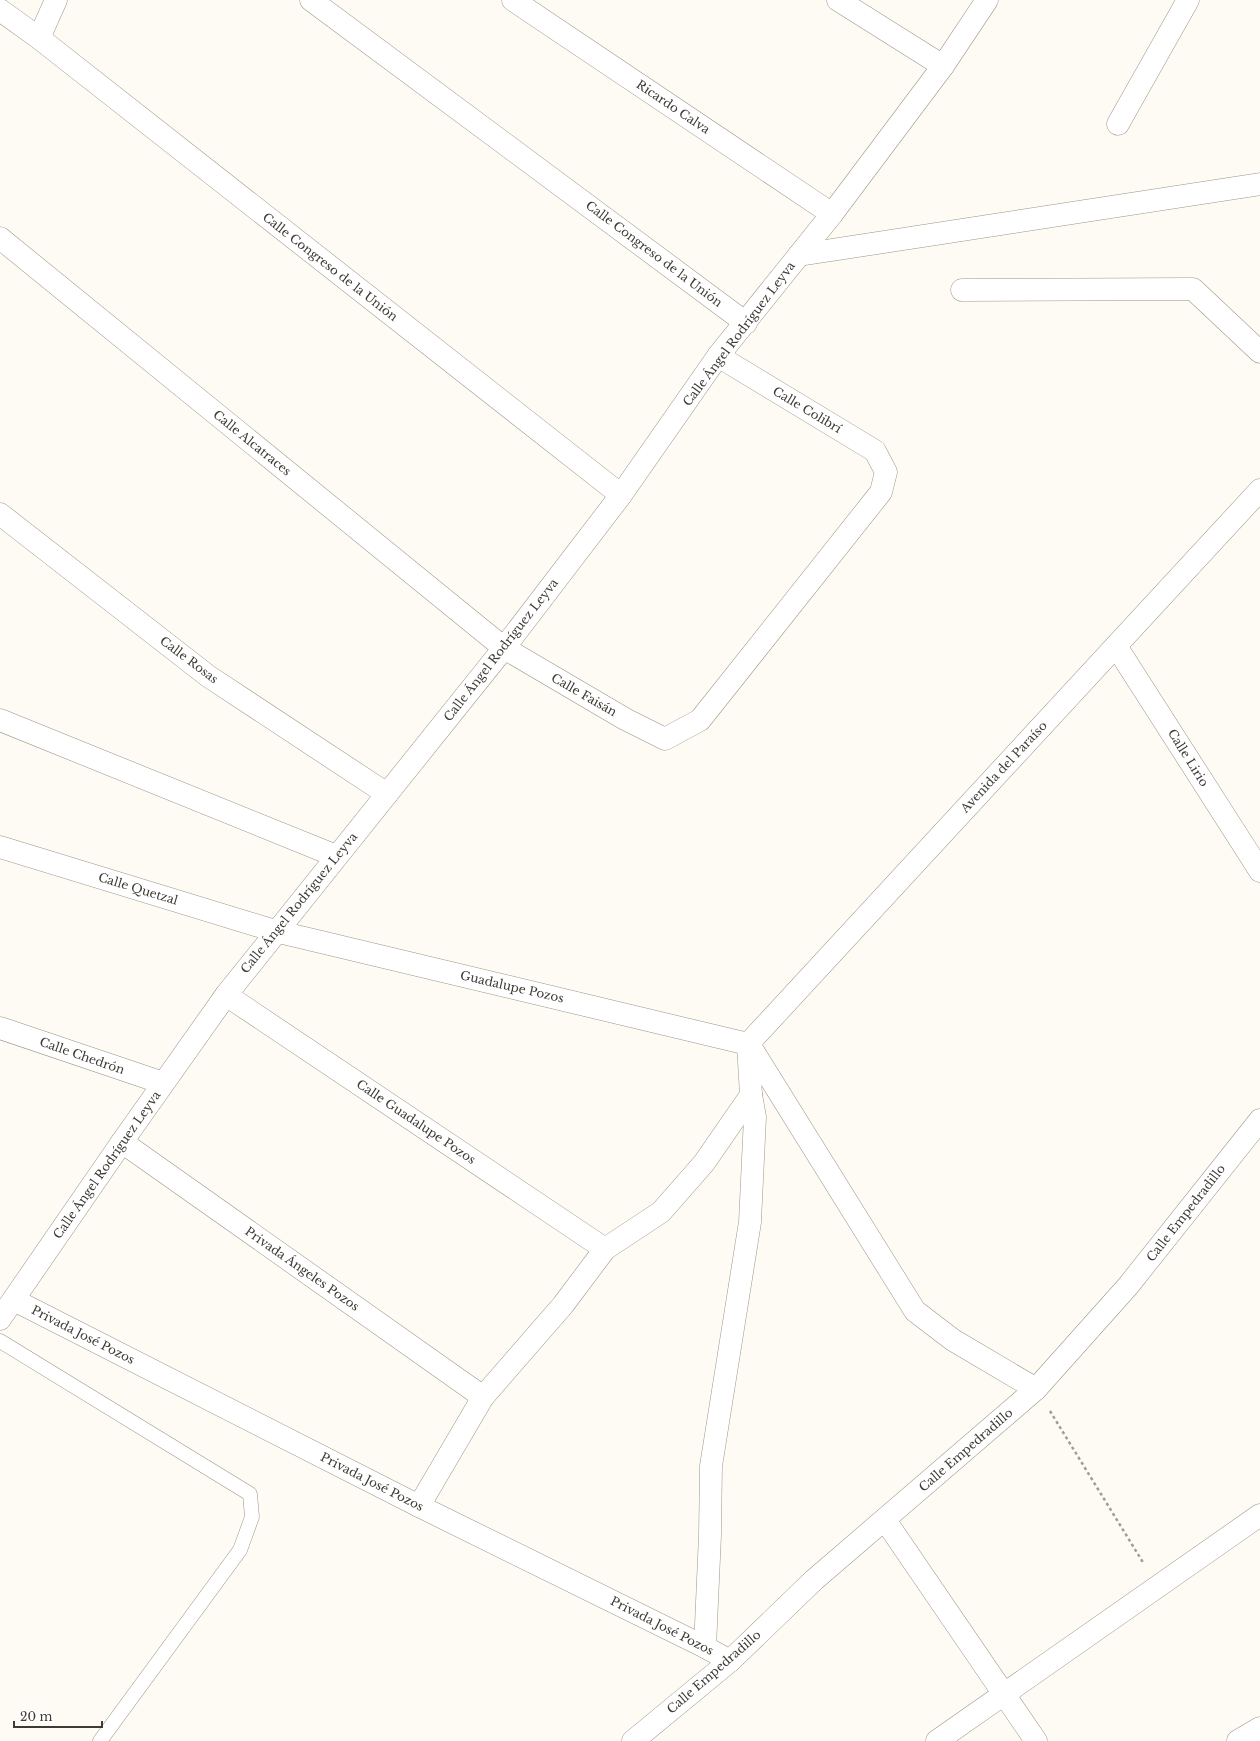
<svg xmlns="http://www.w3.org/2000/svg" width="1260" height="1741" viewBox="0 0 1260 1741" font-family="'Libre Baskerville',serif">
<rect width="100%" height="100%" fill="#fefbf5"/>
<g fill="none" stroke-linecap="round" stroke-linejoin="round">
<g stroke="#9c9588" stroke-width="15">
<path id="lane" d="M0 1341 250 1494 252 1517 240 1550 100 1741"/>
</g>
<g stroke="#9c9588" stroke-width="23">
<g id="street">
<path d="M311 0 746 323"/>
<path d="M513 0 832 214"/>
<path d="M838 0 943 66"/>
<path d="M0 10 39 38 621 495"/>
<path d="M39 38 56 0"/>
<path d="M1118 124 1188 0"/>
<path d="M0 238 504 648 625 719 665 739 700 720 881 492 886 472 875 451 718 356"/>
<path d="M799 255 1260 184"/>
<path d="M962 290 1193 289 1260 352"/>
<path d="M0 514 208 676 387 794"/>
<path d="M1116 646 1260 871"/>
<path d="M0 720 336 856"/>
<path d="M0 847 275 931 748 1044"/>
<path d="M226 995 605 1249"/>
<path d="M0 1028 163 1083"/>
<path d="M748 1044 1260 490"/>
<path d="M750 1046 915 1311 953 1340 1036 1389"/>
<path d="M122 1142 483 1397"/>
<path d="M14 1300 419 1506 705 1647 730 1661"/>
<path d="M419 1506 483 1397 563 1305 605 1249 661 1212 704 1163 751 1095 748 1044"/>
<path d="M885 1520 1036 1741"/>
<path d="M705 1647 710 1535 711 1466 750 1222 755 1117 751 1095"/>
<path d="M633 1741 730 1661 814 1580 1036 1389 1128 1286 1260 1120"/>
<path d="M937 1741 1260 1515"/>
</g>
</g>
<g stroke="#9c9588" stroke-width="23">
<g id="secondary">
<path d="M0 1319 122 1142 226 995 504 648 621 495 718 356 832 214 943 66 987 0"/>
<path d="M1238 1741 1260 1728"/>
</g>
</g>
<path stroke="#a09d97" stroke-width="2.5" stroke-dasharray="3 3" stroke-linecap="butt" d="M1050 1411 1144 1564"/>
<use href="#lane" stroke="#fff" stroke-width="14"/>
<use href="#street" stroke="#fff" stroke-width="22"/>
<use href="#secondary" stroke="#fff" stroke-width="22"/>
</g>
<g text-anchor="middle" stroke-width="3" stroke-linejoin="round" paint-order="stroke">
<g font-size="12" fill="#3e3b35" stroke="#fff">
<text transform="translate(673 107) rotate(34)" y="4">Ricardo Calva</text>
<text transform="translate(654 254) rotate(37)" y="4">Calle Congreso de la Unión</text>
<text transform="translate(330 267) rotate(38)" y="4">Calle Congreso de la Unión</text>
<text transform="translate(739 334) rotate(-53)" y="4">Calle Ángel Rodríguez Leyva</text>
<text transform="translate(807 410) rotate(31)" y="4">Calle Colibrí</text>
<text transform="translate(252 443) rotate(39)" y="4">Calle Alcatraces</text>
<text transform="translate(501 650) rotate(-52)" y="4">Calle Ángel Rodríguez Leyva</text>
<text transform="translate(189 660) rotate(37)" y="4">Calle Rosas</text>
<text transform="translate(584 695) rotate(30)" y="4">Calle Faisán</text>
<text transform="translate(1188 758) rotate(58)" y="4">Calle Lirio</text>
<text transform="translate(1004 767) rotate(-47)" y="4">Avenida del Paraíso</text>
<text transform="translate(138 889) rotate(17)" y="4">Calle Quetzal</text>
<text transform="translate(299 903) rotate(-51)" y="4">Calle Ángel Rodríguez Leyva</text>
<text transform="translate(512 987) rotate(13)" y="4">Guadalupe Pozos</text>
<text transform="translate(82 1056) rotate(19)" y="4">Calle Chedrón</text>
<text transform="translate(416 1122) rotate(34)" y="4">Calle Guadalupe Pozos</text>
<text transform="translate(107 1165) rotate(-55)" y="4">Calle Ángel Rodríguez Leyva</text>
<text transform="translate(1186 1213) rotate(-52)" y="4">Calle Empedradillo</text>
<text transform="translate(302 1269) rotate(35)" y="4">Privada Ángeles Pozos</text>
<text transform="translate(83 1335) rotate(27)" y="4">Privada José Pozos</text>
<text transform="translate(966 1450) rotate(-41)" y="4">Calle Empedradillo</text>
<text transform="translate(372 1482) rotate(27)" y="4">Privada José Pozos</text>
<text transform="translate(662 1626) rotate(27)" y="4">Privada José Pozos</text>
<text transform="translate(714 1672) rotate(-41)" y="4">Calle Empedradillo</text>
</g>
</g>
<path d="M14 1721v6h88v-6" fill="none" stroke="#3e3b35" stroke-width="2"/>
<text x="20" y="1721" font-size="12" fill="#3e3b35" stroke="#ffffff" stroke-width="3" paint-order="stroke">20 m</text>
</svg>
